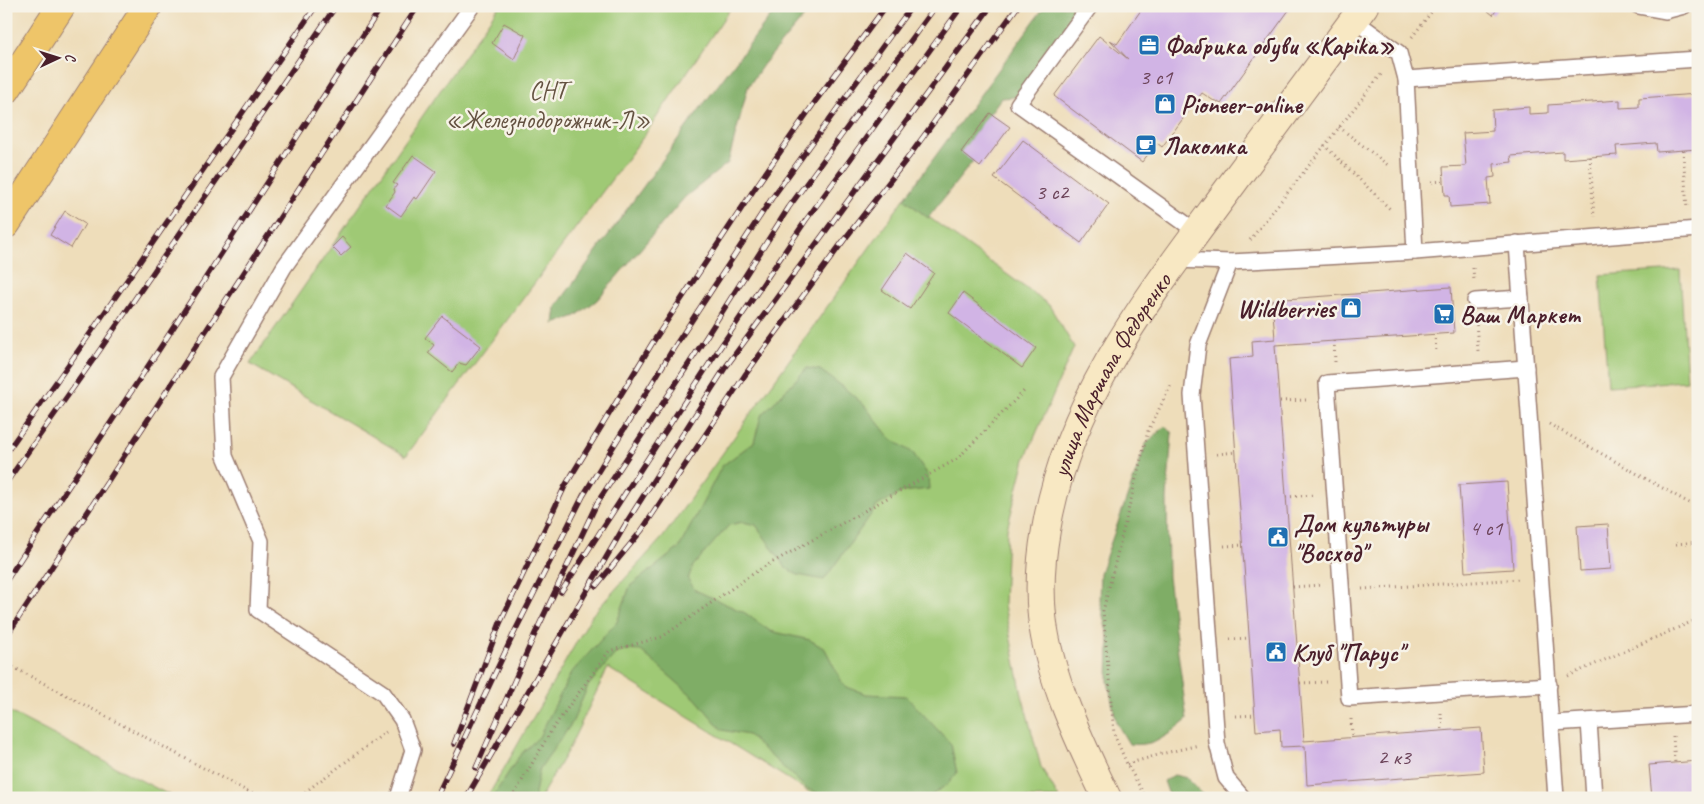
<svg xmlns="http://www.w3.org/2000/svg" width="1704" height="804" viewBox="0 0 1704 804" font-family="Caveat,sans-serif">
<rect width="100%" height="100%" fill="#f7f3e8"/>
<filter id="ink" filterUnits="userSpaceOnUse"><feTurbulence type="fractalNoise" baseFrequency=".02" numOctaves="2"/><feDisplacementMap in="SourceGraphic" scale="10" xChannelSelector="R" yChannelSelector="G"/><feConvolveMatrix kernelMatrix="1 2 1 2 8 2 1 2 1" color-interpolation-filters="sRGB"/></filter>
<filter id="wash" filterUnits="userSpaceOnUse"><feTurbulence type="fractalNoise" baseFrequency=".0096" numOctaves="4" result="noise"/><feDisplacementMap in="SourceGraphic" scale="20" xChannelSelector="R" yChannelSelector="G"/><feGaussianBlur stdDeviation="1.12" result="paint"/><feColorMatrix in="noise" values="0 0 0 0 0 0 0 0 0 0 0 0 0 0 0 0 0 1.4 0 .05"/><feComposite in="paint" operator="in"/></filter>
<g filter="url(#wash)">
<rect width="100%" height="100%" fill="#eeddba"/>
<g fill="#9fc975" stroke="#747450">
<path d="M499 6H732L644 136 406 456 250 364Z"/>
<path d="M904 199 1049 305 1074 347 1025 459 1007 529 1004 605 1022 695 1041 767 1059 798H819L608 668 569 748 540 798H487L592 615 663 537Z"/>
<path d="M1680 270 1687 381 1608 386 1600 275Z"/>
<path d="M6 710 175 798H6Z"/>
</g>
<g fill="#7fad66" stroke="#646648">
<path d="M781 6H813L763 65 748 87 728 163 685 197 597 300 576 316 554 324 556 307 699 110 770 17Z"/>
<path d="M1045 6H1081L1015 97 1001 98 962 152 973 161 928 218 904 199Z"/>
<path d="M807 368 820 370 842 386 864 405 890 438 913 453 928 475 929 489 902 492 877 506 824 580 798 575 786 568 756 525 743 522 729 525 693 566 688 579 695 590 745 613 770 631 810 640 825 649 844 686 866 694 906 696 951 744 957 773 949 783 928 798H828L806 788 748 735 722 730 696 699 641 651 628 650 615 654 588 686 572 723 540 768 534 798H492L520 755 539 737 571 673 617 622 630 586 679 548 722 466 754 442 761 416Z"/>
<path d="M1165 426 1172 433 1167 498 1168 577 1187 720C1168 735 1155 747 1129 744L1116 722 1108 681 1109 640 1099 600 1100 573 1146 444Z"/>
<path d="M1174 775 1187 778 1206 798H1170L1164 781Z"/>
</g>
<g id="blocks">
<g fill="#d1b4e5">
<path d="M1144 6H1292L1221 104 1215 100 1214 101 1202 93 1162 147 1157 143 1142 162 1054 96 1099 36 1128 59 1110 40 1117 44Z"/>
<path d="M1482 6H1499L1493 15Z"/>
<path d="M504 23 525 35 514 59 492 43Z"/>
<path d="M1698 94V149L1657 152 1656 143 1616 146 1617 155 1563 159V152L1511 156 1512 162 1494 164 1495 177 1488 178 1490 204 1450 207 1449 195H1445L1443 167 1466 166 1463 133 1493 131 1492 110 1529 107V114L1548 113V105L1620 100V108L1639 107V98Z"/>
<path d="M990 113 1010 127 980 167 961 152Z"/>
<path d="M1023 140 1109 204 1081 243 994 178Z"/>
<path d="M413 155 436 171 417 199 414 197 401 216 386 205 395 192 394 189 397 185 393 183Z"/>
<path d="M65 211 85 224 71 248 50 235Z"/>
<path d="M342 237 351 247 341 256 332 247Z"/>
<path d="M907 253 934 273 910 309 882 290Z"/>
<path d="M1451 287 1454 333 1275 345 1304 741 1481 728 1484 772 1307 785 1305 746 1281 747 1280 729 1256 731 1229 359 1253 357 1252 341 1275 339 1272 300Z"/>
<path d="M963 293 1036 348 1022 368 949 313Z"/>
<path d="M442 316 481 346 466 365 459 363 452 372 428 353 434 345 425 338Z"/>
<path d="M1507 482 1513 569 1465 572 1459 485Z"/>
<path d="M1608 524 1611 569 1580 571 1577 526Z"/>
<path d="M1698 761V798H1652L1649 765Z"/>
</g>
</g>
</g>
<g filter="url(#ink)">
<use href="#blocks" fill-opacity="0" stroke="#9c7e72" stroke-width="1"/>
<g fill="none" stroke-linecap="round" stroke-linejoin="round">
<g stroke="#9c7e72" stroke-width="18">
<g id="lane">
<path d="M1090 6 1018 104 1197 232"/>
<path d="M1638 6 1665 11 1684 6"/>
<path d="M1354 20 1399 53 1406 79 1698 59"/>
<path d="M1406 79 1415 252"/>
<path d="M1517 243 1556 798"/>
<path d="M1176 260 1230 262 1415 252 1698 229"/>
<path d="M1230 262 1198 345 1192 395 1217 743 1226 778 1243 798"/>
<path d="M1475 301 1521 298"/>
<path d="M1526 368 1327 383 1349 698 1549 685"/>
<path d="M1589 721 1594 798"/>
<path d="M1552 723 1698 714"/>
<path d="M398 798 413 750 402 720 383 693 258 610 261 541 225 456 221 377 284 267 472 6"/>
</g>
</g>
<g stroke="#9c7e72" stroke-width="30">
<g id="secondary">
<path id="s1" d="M1107 798C1081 745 1048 675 1042 616 1039 587 1041 558 1046 530 1068 399 1147 299 1224 195 1271 132 1318 69 1364 6"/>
</g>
</g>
<g stroke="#9c7e72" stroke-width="30">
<g id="primary">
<path d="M6 90 61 6"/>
<path d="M6 224 148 6"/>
</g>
</g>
<g stroke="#9c7e72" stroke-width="3" stroke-dasharray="1 4" stroke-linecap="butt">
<path d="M1412 37 1436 6"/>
<path d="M1339 127 1389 166"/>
<path d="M1324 145 1392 211"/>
<path d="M1683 150 1687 209"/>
<path d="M1590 157 1594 217"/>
<path d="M1432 182 1444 181"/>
<path d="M1250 240 1383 72"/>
<path d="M1473 268 1474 281"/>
<path d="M1476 320 1478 351"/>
<path d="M1435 334 1436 354"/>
<path d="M1334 341 1335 362"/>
<path d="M1280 401 1308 400"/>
<path d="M1549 424 1698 508"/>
<path d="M1217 454 1236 452"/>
<path d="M1286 497 1314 495"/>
<path d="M1676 544 1698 542"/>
<path d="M1224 546 1243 545"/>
<path d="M1293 587 1321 585"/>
<path d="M1362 589 1521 579"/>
<path d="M1230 639 1250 638"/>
<path d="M13 667 260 798"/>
<path d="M1568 676 1698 619"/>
<path d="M1300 683 1327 682"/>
<path d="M1441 713 1442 731"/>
<path d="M1236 716 1255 715"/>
<path d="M1351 719 1352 737"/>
<path d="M1673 736 1675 763"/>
<path d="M1127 764 1165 753 1199 745"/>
<path d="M297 798 386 732"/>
<path d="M512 798 551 731 609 651 662 637 757 571 957 459 1026 389"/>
<path d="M1146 798 1127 764 1114 734 1103 611 1148 431 1172 383"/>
</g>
<use href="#lane" stroke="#fff" stroke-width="15"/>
<use href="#secondary" stroke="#f8e8c3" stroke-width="28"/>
<use href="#primary" stroke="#eec569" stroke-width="28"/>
<g stroke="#4a1f2b" stroke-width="5.5">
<g id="rail">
<path d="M6 453 85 341 316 6"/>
<path d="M6 483 95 357 336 6"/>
<path d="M6 581 164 342 382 6"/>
<path d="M596 586 642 530 745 375 844 240 910 155 1018 6"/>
<path d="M561 592 711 361 806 220 962 6"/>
<path d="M6 637 418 6"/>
<path d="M454 744 500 623 565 486 653 342 753 191 817 99 886 6"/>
<path d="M476 768 534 636 597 503 694 356 789 207 936 6"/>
<path d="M436 798 516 629 583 496 673 349 772 198 912 6"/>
<path d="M466 798 628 520 725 368 991 6"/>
</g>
</g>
<use href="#rail" stroke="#f7f3e8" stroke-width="4" stroke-dasharray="11" stroke-linecap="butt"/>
</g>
</g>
<defs>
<g id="office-square" transform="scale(1.125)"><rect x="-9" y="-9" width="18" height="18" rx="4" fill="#1f6fb2" stroke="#f7f3e8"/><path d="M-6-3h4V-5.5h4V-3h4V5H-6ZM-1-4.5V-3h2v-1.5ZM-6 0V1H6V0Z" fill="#fff"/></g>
<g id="shop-square" transform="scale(1.125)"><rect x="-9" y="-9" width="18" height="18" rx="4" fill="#1f6fb2" stroke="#f7f3e8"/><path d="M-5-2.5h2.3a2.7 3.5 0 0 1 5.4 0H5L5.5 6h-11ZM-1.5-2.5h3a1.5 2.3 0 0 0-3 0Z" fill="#fff"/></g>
<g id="cafe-square" transform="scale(1.125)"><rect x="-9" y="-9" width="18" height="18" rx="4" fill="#1f6fb2" stroke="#f7f3e8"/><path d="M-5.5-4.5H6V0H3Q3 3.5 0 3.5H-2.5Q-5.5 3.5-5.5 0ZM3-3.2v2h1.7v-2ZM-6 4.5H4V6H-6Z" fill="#fff"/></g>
<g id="supermarket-square" transform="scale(1.125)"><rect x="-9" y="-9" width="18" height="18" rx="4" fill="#1f6fb2" stroke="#f7f3e8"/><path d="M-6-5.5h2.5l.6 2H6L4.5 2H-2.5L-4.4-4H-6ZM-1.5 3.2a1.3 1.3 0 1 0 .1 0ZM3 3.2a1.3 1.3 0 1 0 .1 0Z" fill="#fff"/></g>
<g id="civic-square" transform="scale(1.125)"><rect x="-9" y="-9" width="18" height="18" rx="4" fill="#1f6fb2" stroke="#f7f3e8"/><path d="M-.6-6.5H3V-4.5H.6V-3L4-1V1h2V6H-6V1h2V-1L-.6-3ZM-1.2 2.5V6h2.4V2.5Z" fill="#fff"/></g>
</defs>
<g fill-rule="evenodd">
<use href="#office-square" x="1149" y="45"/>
<use href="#shop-square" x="1165" y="104"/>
<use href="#cafe-square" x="1146" y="145"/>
<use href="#shop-square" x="1351" y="308"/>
<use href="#supermarket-square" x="1444" y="314"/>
<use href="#civic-square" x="1278" y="537"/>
<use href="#civic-square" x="1276" y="652"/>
</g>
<g text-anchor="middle" stroke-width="5" stroke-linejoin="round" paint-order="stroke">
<g font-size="22" fill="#6c445a">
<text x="1156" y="84">3 с1</text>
<text x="1052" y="199">3 с2</text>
<text x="1486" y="535">4 с1</text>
<text x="1394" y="764">2 к3</text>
</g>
<g font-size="25" font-weight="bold" fill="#4a1f2b" stroke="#f7f3e8" text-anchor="start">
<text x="1165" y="54">Фабрика обуви «Kapika»</text>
<text x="1181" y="113">Pioneer-online</text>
<text x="1162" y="154">Лакомка</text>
<text x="1335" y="317" text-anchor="end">Wildberries</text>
<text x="1460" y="323">Ваш Маркет</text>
<text x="1294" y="532">Дом культуры<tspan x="1294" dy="29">"Восход"</tspan></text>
<text x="1292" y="661">Клуб "Парус"</text>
</g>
<g font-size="25" fill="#645241" stroke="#f7f3e8">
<text x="548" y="99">СНТ<tspan x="548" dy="29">«Железнодорожник-Л»</tspan></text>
</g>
<g font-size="25" fill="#4a1f2b" stroke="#f7f3e8">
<text dy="9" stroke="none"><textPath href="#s1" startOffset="450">улица Маршала Федоренко</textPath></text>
</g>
</g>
<rect width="1704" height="804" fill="none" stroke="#f7f3e8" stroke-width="25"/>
<g transform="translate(58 58) rotate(86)" stroke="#f7f3e8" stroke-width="4" paint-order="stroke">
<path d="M0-4L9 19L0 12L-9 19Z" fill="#4a1f2b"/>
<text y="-8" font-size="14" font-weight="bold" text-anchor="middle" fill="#4a1f2b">С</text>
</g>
</svg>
